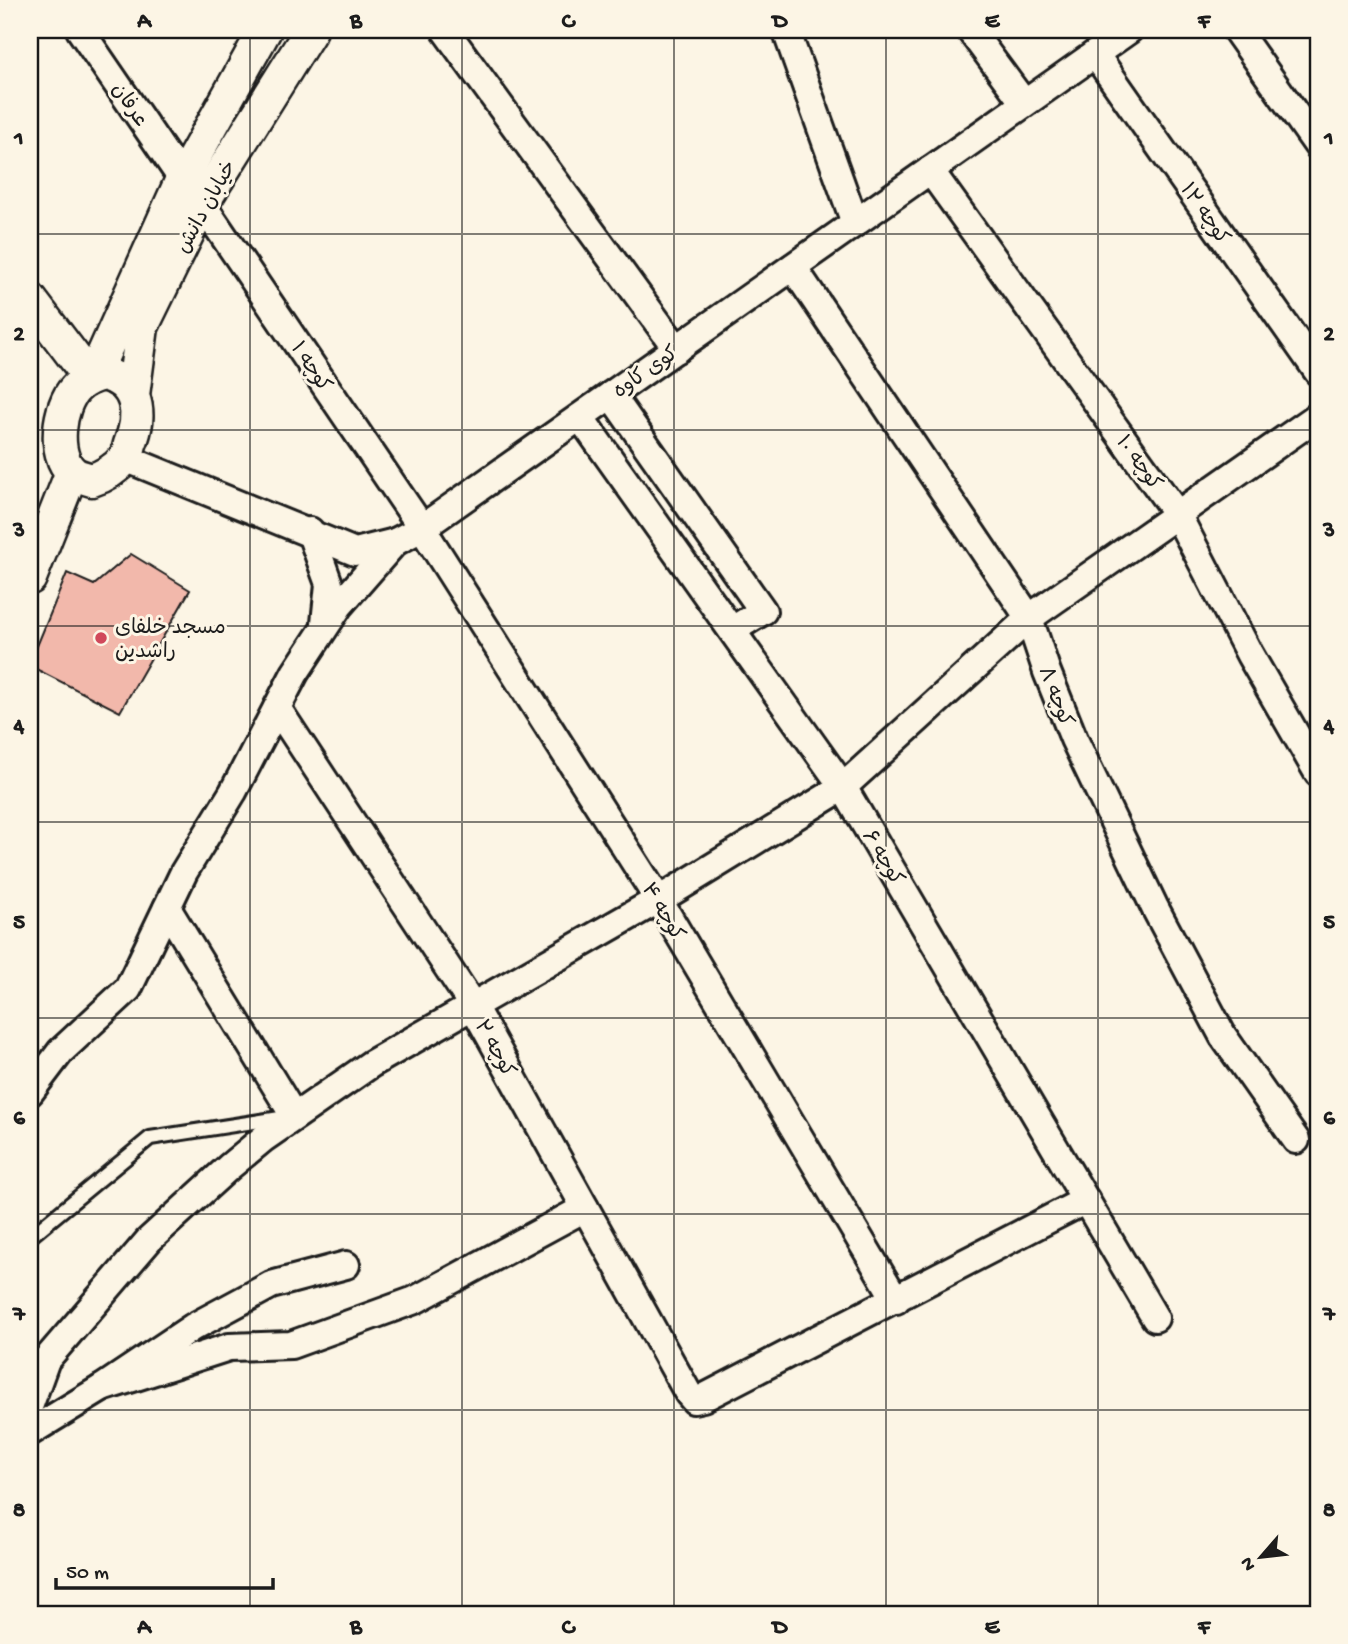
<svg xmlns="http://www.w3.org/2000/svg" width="1348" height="1644" viewBox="0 0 1348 1644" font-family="'Gochi Hand','Playpen Sans Arabic',sans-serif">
<rect width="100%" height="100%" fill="#fcf5e5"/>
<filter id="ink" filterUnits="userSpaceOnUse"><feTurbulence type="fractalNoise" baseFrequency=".0143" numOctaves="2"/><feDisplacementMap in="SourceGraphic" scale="14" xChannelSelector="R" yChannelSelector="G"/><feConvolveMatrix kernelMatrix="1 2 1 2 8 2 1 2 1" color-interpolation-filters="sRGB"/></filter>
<g filter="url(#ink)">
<path fill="#f2b8ab" stroke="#1c1c1c" stroke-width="2" d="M131 554 190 590 120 712 30 666V663L67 573 94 585Z"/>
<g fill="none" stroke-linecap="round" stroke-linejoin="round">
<g stroke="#1c1c1c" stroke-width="18">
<path id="service" d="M30 1237 150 1138 280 1118"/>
</g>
<g stroke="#1c1c1c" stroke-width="32">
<g id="minor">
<path d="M80 30 182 179"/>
<path d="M445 30 677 349"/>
<path d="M786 30 855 223"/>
<path d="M970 30 1024 103"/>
<path d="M1236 30 1318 146"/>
<path d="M1095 54 1318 372"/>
<path d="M930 170 1177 514 1250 655 1318 773"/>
<path d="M202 204 422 528 658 899 896 1300"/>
<path d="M793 267 1029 618 1047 672 1074 739 1155 908 1223 1036 1296 1140"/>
<path d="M611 395 763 611 732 630"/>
<path d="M580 417 843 787 1155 1318"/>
<path d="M125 458 355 552 395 542 422 528 1129 30"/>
<path d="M310 531 329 584 325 623"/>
<path d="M277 708 473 1006 688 1393 694 1400 703 1398 1086 1200"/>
<path d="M167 908 294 1116"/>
<path d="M30 1092 61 1051 128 989 184 872 233 792 295 673 339 606 395 542"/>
<path d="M102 1388 229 1347 291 1345 415 1300 585 1208"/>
<path d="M30 1404 46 1360 149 1240 229 1167 264 1138 371 1064 670 893 843 787 1029 618 1318 416"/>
<path d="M30 1432 102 1388 193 1327 271 1285 346 1265"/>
</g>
</g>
<g stroke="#1c1c1c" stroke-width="37">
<g id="tertiary">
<path d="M30 299 90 378"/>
<path d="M104 374C139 383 142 415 130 444 129 449 127 455 124 459 115 470 104 476 92 480 86 478 76 476 72 472 52 454 59 406 75 389 83 380 93 376 104 374Z"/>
<path d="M94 375 182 179 265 30"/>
<path d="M133 395 142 327 202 204 311 30"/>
<path d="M30 578 72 472"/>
</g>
</g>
<use href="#service" stroke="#fcf5e5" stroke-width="12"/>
<use href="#minor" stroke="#fcf5e5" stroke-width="26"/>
<use href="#tertiary" stroke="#fcf5e5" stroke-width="32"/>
</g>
</g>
<path fill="none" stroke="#1c1c1c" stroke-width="2" stroke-opacity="0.55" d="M250 30V1614M462 30V1614M674 30V1614M886 30V1614M1098 30V1614M30 234H1318M30 430H1318M30 626H1318M30 822H1318M30 1018H1318M30 1214H1318M30 1410H1318"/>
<circle fill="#d1495b" stroke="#fcf5e5" stroke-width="2.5" cx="101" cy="638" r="7"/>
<g text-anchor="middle" stroke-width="6" stroke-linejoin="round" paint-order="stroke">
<g font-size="21" fill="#1c1c1c" stroke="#fcf5e5">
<text transform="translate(131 104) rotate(56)" y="7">عرفان</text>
<text transform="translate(205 206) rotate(-61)" y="7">خیابان دانش</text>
<text transform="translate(1206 213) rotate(55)" y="7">کوچه ۱۲</text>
<text transform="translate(312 366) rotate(56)" y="7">کوچه ۱</text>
<text transform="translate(645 371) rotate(-35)" y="7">کوی کاوه</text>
<text transform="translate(1140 462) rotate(54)" y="7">کوچه ۱۰</text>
<text transform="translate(1057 696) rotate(69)" y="7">کوچه ۸</text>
<text transform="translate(884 857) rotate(59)" y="7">کوچه ۶</text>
<text transform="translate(664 911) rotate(59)" y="7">کوچه ۴</text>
<text transform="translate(496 1048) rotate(61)" y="7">کوچه ۲</text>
</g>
<g font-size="21" fill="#1c1c1c" stroke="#fcf5e5" text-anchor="start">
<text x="115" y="633">مسجد خلفای<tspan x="115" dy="24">راشدین</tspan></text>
</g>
</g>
<rect width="1348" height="1644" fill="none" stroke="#fcf5e5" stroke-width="77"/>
<g transform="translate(1261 1557) rotate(242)" stroke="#fcf5e5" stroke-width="5" paint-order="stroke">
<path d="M0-5L12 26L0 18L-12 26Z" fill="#1c1c1c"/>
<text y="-10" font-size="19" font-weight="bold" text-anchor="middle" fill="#1c1c1c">N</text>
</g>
<path d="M56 1578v10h217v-10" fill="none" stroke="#1c1c1c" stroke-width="3.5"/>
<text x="66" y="1578" font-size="21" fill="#1c1c1c" stroke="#fcf5e5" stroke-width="5" paint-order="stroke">50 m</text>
<rect x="38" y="38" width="1272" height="1568" fill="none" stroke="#1c1c1c" stroke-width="2.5"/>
<g font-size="23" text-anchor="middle" font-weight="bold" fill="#1c1c1c">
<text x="144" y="27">A</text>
<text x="356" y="27">B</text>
<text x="568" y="27">C</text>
<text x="780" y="27">D</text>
<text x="992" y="27">E</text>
<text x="1204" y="27">F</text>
<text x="19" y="144">1</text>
<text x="1329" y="144">1</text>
<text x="19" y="340">2</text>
<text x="1329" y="340">2</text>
<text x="19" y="536">3</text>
<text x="1329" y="536">3</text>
<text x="19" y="732">4</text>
<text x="1329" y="732">4</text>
<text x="19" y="928">5</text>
<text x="1329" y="928">5</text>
<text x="19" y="1124">6</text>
<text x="1329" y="1124">6</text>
<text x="19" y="1320">7</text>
<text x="1329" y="1320">7</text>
<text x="19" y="1516">8</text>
<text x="1329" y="1516">8</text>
<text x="144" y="1633">A</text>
<text x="356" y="1633">B</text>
<text x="568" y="1633">C</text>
<text x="780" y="1633">D</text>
<text x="992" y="1633">E</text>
<text x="1204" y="1633">F</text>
</g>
</svg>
